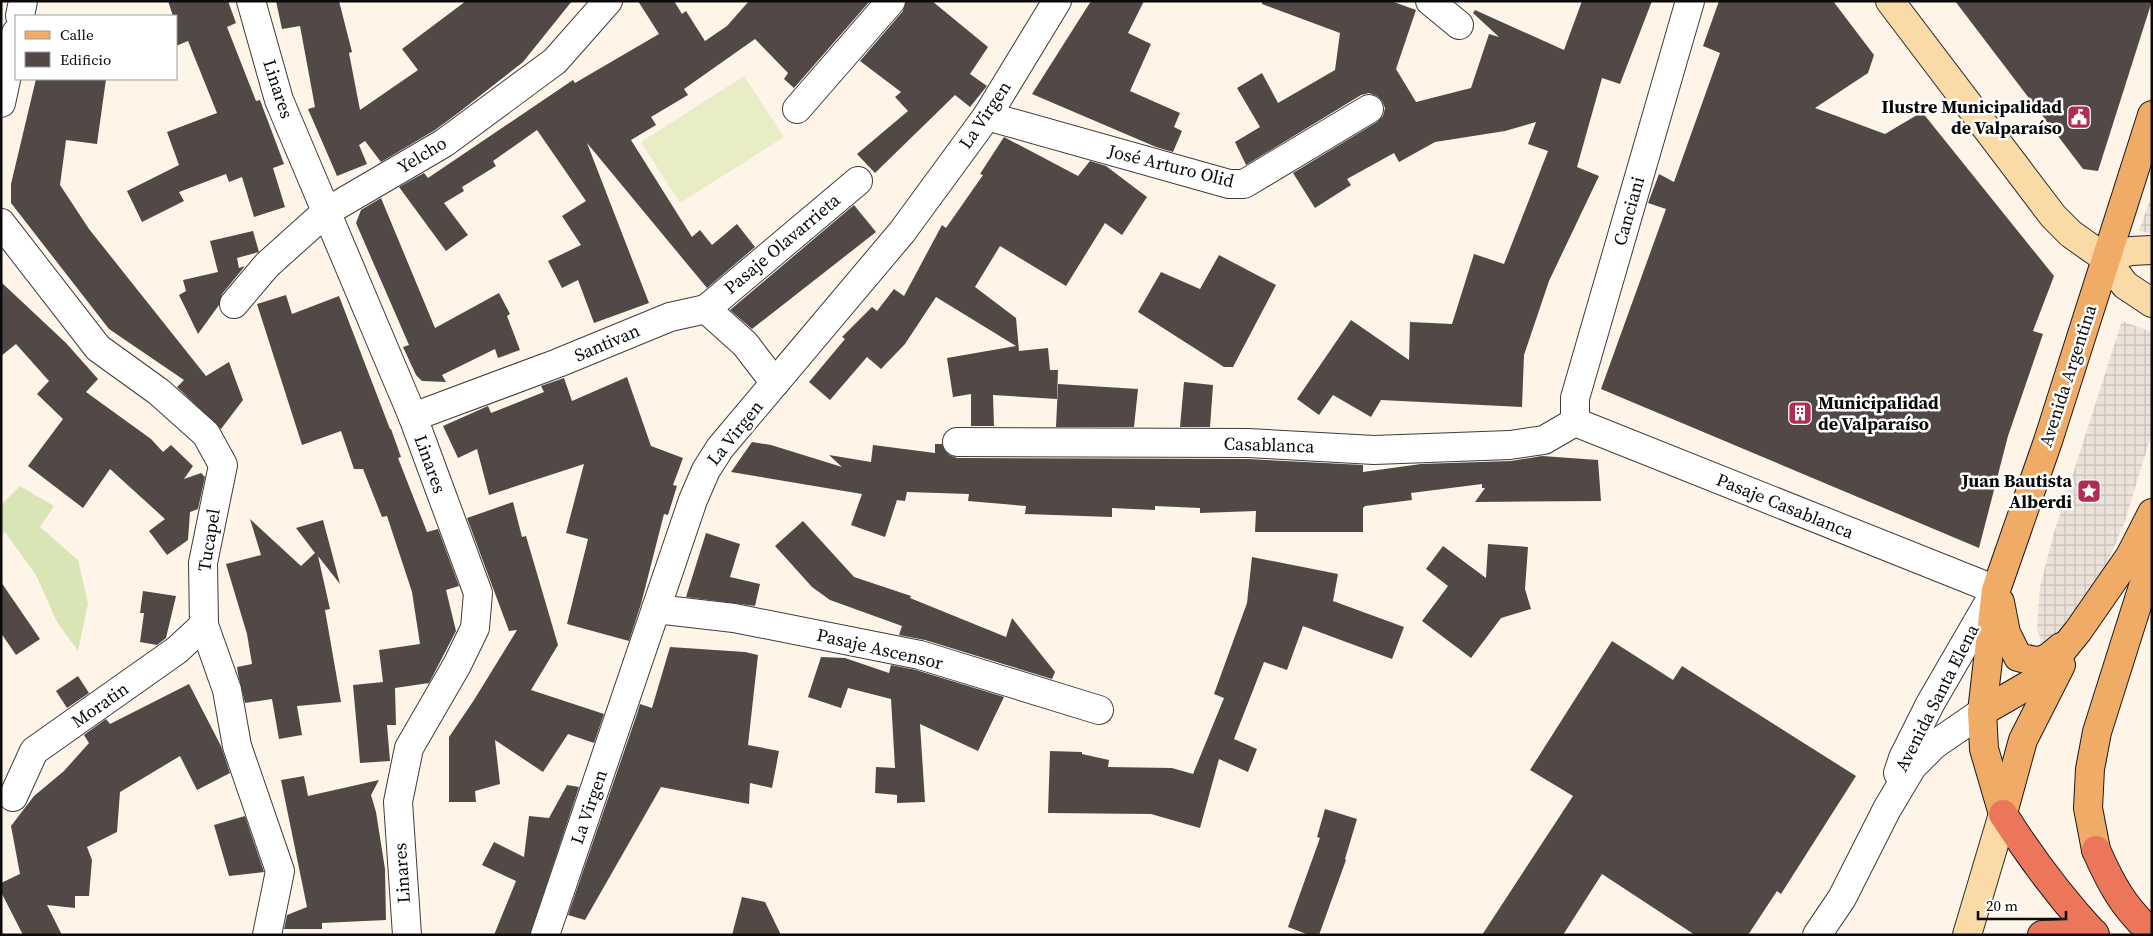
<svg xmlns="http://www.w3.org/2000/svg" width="2153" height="936" viewBox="0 0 2153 936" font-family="'Source Serif 4',serif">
<defs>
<pattern id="plaza-grid" width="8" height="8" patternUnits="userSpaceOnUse" patternTransform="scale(1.25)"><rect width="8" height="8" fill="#ebe2da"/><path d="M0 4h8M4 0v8" fill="none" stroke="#c8c1ba"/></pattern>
</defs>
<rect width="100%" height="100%" fill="#fef4e8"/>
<path fill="#dae5b5" d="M20 486 54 506 40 527 78 560 88 603 78 651 57 622 36 575 5 532 1 535V505Z"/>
<path fill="#e9edc6" d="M744 76 784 137 680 203 641 142Z"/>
<g fill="url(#plaza-grid)">
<path d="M2152 193V234L2139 231Z"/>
<path d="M2122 321 2152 332V432L2125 521 2103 573 2051 647 2042 643 2037 629 2040 587 2053 536Z"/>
</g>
<g fill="#524947">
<path d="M168 1H228L236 23 227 27 256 101 260 100 284 164 273 168 285 207 254 217 242 177 229 182 226 174 179 192 184 201 142 222 127 191 179 165 167 132 217 113 188 41 176 46V16H173Z"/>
<path d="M276 1H339L352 52 349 53 360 110 418 70 402 49 466 1H572L523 62 458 113 435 130 381 162 365 141 359 145 367 164 337 176 308 109 315 107 300 26 282 29Z"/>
<path d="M638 1H674L682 14 686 11 705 41 727 26 749 1H870L794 88 784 79 788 73 755 39 684 89 688 95 651 117 656 125 631 140 692 237 700 230 712 245 737 224 755 247 707 288 587 143 649 303 594 323 578 280 562 288 548 261 581 245 562 216 586 201 537 130 493 161 496 166 462 187 464 191 444 203 468 235 446 251 399 187 424 173 428 178 573 80 575 83 659 34Z"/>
<path d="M906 1H932L988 47 970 74 987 86 970 107 955 95 875 173 857 154 908 111 895 97 901 92 860 61 903 11Z"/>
<path d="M1091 1H1144L1128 33 1151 44 1130 91 1180 113 1174 127 1182 131 1173 152 1156 147 1032 94Z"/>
<path d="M1262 1H1391L1416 10 1396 69 1416 102 1471 88 1489 34 1499 37 1473 13 1475 10 1564 50 1582 1H1652L1620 84 1602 78 1577 167 1599 176 1549 281 1524 355 1522 407 1381 400 1371 417 1333 395 1319 415 1297 399 1351 320 1409 360 1410 322 1452 324 1474 254 1504 264 1548 151 1528 144 1536 122 1505 131 1435 142 1399 162 1394 153 1347 179 1351 185 1315 208 1293 173 1377 122 1383 116 1385 108 1382 101 1377 96 1369 93 1361 95 1246 165 1235 142 1260 127 1237 88 1262 73 1278 103 1335 70 1340 33 1262 4Z"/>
<path d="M1719 1H1833L1874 55 1868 73 1815 108 1885 134 1922 112 2054 276 2033 331 2043 334 2008 436 1979 548 1601 389 1666 209 1648 203 1659 174 1674 182 1720 53 1703 46Z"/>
<path d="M1955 1H2152L2098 171 2083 169Z"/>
<path d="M36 79H106L97 144 66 140 60 185 89 229 206 376 229 362 243 400 221 429 177 387 184 380 109 329 11 203V184Z"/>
<path d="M1004 137 1078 176 1090 161 1106 166 1147 197 1122 235 1105 223 1066 286 1000 246 975 287 1016 318 1019 351 1048 348 1050 370H1058L1057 399 993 395 994 426H971V394L953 397 947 358 1016 346 936 297 905 344 881 369 867 357 830 400 809 382 845 339 842 337 872 307 877 311 894 289 904 296 942 225 946 228 983 175 980 174Z"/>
<path d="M381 198 435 328 499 293 510 314 507 316 520 350 498 358 495 349 442 375 446 382 422 381 416 375 403 347 409 345 356 223 361 210Z"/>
<path d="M854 205 876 232 752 329 730 310Z"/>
<path d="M253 231 259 252 237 258 239 268 245 266 222 294 219 305 198 334 179 295 186 291 183 280 218 272 210 241Z"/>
<path d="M1219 255 1276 285 1233 367H1224L1138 312 1161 272 1200 289Z"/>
<path d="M1 282 66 343 98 379 86 392 151 439 163 452 171 445 193 466 184 479 201 473 205 477 198 509 190 512 188 540 167 555 149 531 165 519 110 469 83 508 28 466 63 419 37 394 49 381 16 344 1 356Z"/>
<path d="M286 295 292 314 339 296 390 429H391L401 457 398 458 427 532 438 529 459 586 446 590 456 631 429 683 395 688 396 725H387L390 761 360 763 353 685 383 682 379 650 420 644 412 592 387 516 382 517 363 469H354L341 431 302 445 257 304Z"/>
<path d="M627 377 651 446 683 458 673 485 677 486 668 515 664 514 641 604 629 641 567 624 588 539 566 533 584 464 489 495 477 449 458 458 443 426 488 406 491 413 544 392 541 386 564 378 572 401Z"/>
<path d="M1184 382 1213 385 1210 427H1180Z"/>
<path d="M1058 384 1138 389 1134 427H1056Z"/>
<path d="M752 442 771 445 842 467 829 455 871 462 873 445 935 453V444H942L949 455 957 458 1248 459 1363 465V472L1421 464 1511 461 1542 456 1598 460 1601 501 1475 502 1485 488H1482V484L1411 493 1412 500 1365 506 1363 508V532H1255L1256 511 1200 513V508L1155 506V510L1112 508V517L1025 514 1026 506 968 501 969 494 907 492 905 501 897 500 885 537 851 525 862 494 731 472Z"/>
<path d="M513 502 522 537 526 536 558 645 531 690 604 714 594 743 568 734 543 772 495 740 500 784 475 791 476 802H449V737L474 700 517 630 509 631 467 518Z"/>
<path d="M250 519 301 566 315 553 296 528 323 520 340 584 318 556 330 609 325 610 341 702 297 706 302 735 279 739 272 699 245 703 238 674 237 667 252 664 247 634 226 564 261 555Z"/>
<path d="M803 521 854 577 911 596 910 598 1006 637 1012 618 1055 672 1052 679 925 640 899 635 902 626 830 600 812 587 775 546Z"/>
<path d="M706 533 740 544 730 577 760 584 755 606 686 597Z"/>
<path d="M1488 544 1528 547 1525 589 1531 609 1501 618 1471 658 1422 621 1448 586 1426 569 1443 546 1486 578Z"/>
<path d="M1252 557 1338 574 1333 601 1404 627 1392 659 1303 626 1287 670 1264 662 1234 739 1257 749 1248 772 1219 759 1200 828 1151 814 1048 813 1050 751 1082 752V754L1109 760 1108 767 1172 768 1193 774 1224 698 1214 694 1247 603Z"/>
<path d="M1 582 40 639 16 655 1 633Z"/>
<path d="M143 591 176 596 166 638 157 645 140 642 144 613H140Z"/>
<path d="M1612 641 1673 680 1682 666 1856 776 1781 894 1777 891 1748 935H1695L1602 874 1563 935H1482L1573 796 1530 770Z"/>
<path d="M670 647 745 652 758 655 748 745 779 751 772 788 750 783 749 804 661 787 585 920 568 915 637 714 640 704 652 708Z"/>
<path d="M821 657 845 658 889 673 891 665 916 670 1004 697 978 751 920 724 925 802 897 803V795L875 793 876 767 895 768 891 699 848 688 841 708 808 697Z"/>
<path d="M78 676 89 693 67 708 56 691Z"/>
<path d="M189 684 221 746 230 773 197 790 180 756 120 792 117 832 87 847 92 860 89 896H75V908L47 905 62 935H23L1 892V883L20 874 11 826 34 796 64 771 89 743 84 735 106 719 110 724Z"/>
<path d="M304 776 308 796 379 780 371 795 376 812 385 869 386 920 322 923V929H284L287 915 307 907 281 780Z"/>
<path d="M567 785 579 787 530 935H494L516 881 482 865 494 842 524 857 529 816 549 818Z"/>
<path d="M1325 809 1357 819 1345 859 1346 860 1319 935H1309L1288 927 1320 838 1317 837Z"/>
<path d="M245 816 264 872 229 876 214 825Z"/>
<path d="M742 897 765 902 781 935H732Z"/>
</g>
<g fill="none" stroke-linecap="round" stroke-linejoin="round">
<g stroke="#3d3d3d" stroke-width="30">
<g id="minor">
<path d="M251 1 279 100 413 417 478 593 475 628 457 665 409 748 398 802 407 935"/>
<path d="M1430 1 1459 25"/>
<path d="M797 109 891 1"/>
<path d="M987 116 1229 184H1244L1369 109"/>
<path d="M1 223 98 348 159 392 206 434 223 465 203 563 204 625 227 690 237 746 280 871 267 935"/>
<path d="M234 304 267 265 326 212 444 143 555 61 608 1"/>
<path d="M706 309 858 181"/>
<path d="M413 417 558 363 670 317 706 309 745 344 775 383"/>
<path d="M1575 422 1996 590"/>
<path d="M1575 422V398L1690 1"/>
<path d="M957 442 1248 443 1374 450 1510 445 1544 440 1575 422"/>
<path d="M656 609 734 618 920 655 1099 710"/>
<path d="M13 797 34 751 177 650 204 625"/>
<path d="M545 935 693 500 706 470 720 448 902 232 987 116 1057 1"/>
</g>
</g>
<g stroke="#3d3d3d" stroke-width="30">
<g id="tertiary">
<path d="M20 16 23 1"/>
<path d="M1 103 16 33"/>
<path d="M1898 773 1903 758 1930 704 1996 590"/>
<path d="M1817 935 1842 898 1887 809 1912 767 1934 745 1982 712"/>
</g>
</g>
<g stroke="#2c2c2c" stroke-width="30">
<g id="secondary">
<path d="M1890 1 2053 216 2071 234 2105 258 2125 285 2152 303"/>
<path d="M2105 258 2131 251 2152 250"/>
<path d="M1967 935 2003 814"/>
</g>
</g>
<g stroke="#1b1b1b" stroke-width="30">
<g id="primary">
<path d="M2000 602 2006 633 2018 657C2041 663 2043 663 2061 647"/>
<path d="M1982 712 2039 679 2078 631 2130 556 2152 513"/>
<path d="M2003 813 2023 740 2061 665"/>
<path d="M2003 814 1984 749 1982 712 1996 590 2048 441 2152 115"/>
<path d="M2096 850 2088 808 2090 769 2097 732 2152 558"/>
</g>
</g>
<g stroke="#1b1b1b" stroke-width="30">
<g id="motorway">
<path d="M2003 814C2030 857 2061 898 2095 935"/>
<path d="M2096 850C2111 884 2124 908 2152 933"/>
<path d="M2042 935 2094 933"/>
</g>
</g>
<use href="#minor" stroke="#fff" stroke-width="28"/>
<use href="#tertiary" stroke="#fff" stroke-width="28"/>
<use href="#secondary" stroke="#fadba7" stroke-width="28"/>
<use href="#primary" stroke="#f0ab66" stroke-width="28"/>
<use href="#motorway" stroke="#eb7659" stroke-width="28"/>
</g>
<defs>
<g id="civic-square" transform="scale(1.25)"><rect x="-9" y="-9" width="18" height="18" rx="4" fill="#b02c54" stroke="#fff"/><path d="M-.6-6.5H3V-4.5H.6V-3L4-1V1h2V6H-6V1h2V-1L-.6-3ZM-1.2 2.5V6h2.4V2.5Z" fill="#fff"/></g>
<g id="building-square" transform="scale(1.25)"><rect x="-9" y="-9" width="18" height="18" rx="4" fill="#b02c54" stroke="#fff"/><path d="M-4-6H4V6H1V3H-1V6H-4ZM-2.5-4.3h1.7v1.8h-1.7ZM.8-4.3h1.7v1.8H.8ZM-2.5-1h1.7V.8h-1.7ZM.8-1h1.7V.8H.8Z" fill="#fff"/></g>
<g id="sight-square" transform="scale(1.25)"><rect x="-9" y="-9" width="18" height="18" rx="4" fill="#b02c54" stroke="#fff"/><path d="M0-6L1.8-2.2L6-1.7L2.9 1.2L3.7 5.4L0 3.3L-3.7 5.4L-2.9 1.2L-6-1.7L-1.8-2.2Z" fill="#fff"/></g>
</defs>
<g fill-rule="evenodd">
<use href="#civic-square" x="2079" y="117"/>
<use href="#building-square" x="1800" y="413"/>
<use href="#sight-square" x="2089" y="491"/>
</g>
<g text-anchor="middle" stroke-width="5" stroke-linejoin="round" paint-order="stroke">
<g font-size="18" fill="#0a0a0a" stroke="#fff">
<text transform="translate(278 89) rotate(72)" y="6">Linares</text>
<text transform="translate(985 115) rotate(-56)" y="6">La Virgen</text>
<text transform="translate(422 155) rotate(-31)" y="6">Yelcho</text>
<text transform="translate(1171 166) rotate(14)" y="6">José Arturo Olid</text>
<text transform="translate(1629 211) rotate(-74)" y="6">Canciani</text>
<text transform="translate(782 244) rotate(-40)" y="6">Pasaje Olavarrieta</text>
<text transform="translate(607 343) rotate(-23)" y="6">Santivan</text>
<text transform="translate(2068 376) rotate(-72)" y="6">Avenida Argentina</text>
<text transform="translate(735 433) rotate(-51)" y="6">La Virgen</text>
<text transform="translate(1269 445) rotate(2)" y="6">Casablanca</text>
<text transform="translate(430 464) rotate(70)" y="6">Linares</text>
<text transform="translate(1785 506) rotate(22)" y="6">Pasaje Casablanca</text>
<text transform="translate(209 540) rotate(-81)" y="6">Tucapel</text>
<text transform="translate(880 649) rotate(13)" y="6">Pasaje Ascensor</text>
<text transform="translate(1937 698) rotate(-63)" y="6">Avenida Santa Elena</text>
<text transform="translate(100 705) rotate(-35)" y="6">Moratin</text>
<text transform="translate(589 807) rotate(-71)" y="6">La Virgen</text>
<text transform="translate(402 873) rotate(-94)" y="6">Linares</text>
</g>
<g font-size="18" font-weight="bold" fill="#0a0a0a" stroke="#fff" text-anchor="end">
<text x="2062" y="113">Ilustre Municipalidad<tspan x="2062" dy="21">de Valparaíso</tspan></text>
<text x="1818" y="409" text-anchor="start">Municipalidad<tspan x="1818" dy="21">de Valparaíso</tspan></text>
<text x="2072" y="487">Juan Bautista<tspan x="2072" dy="21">Alberdi</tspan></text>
</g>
</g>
<rect width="2153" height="936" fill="none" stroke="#0a0a0a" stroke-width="5"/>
<rect x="15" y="15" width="162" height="65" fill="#ffffff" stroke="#9d9d9d"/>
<rect x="25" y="31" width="25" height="8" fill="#f0ab66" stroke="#9d9d9d"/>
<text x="60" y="40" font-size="15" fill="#0a0a0a">Calle</text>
<rect x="25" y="52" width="25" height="15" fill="#524947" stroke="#9d9d9d"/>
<text x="60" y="65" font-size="15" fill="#0a0a0a">Edificio</text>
<path d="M1978 911v8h88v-8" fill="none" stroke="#0a0a0a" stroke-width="2.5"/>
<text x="1986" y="911" font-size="15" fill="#0a0a0a" stroke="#ffffff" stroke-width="4" paint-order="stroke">20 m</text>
</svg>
